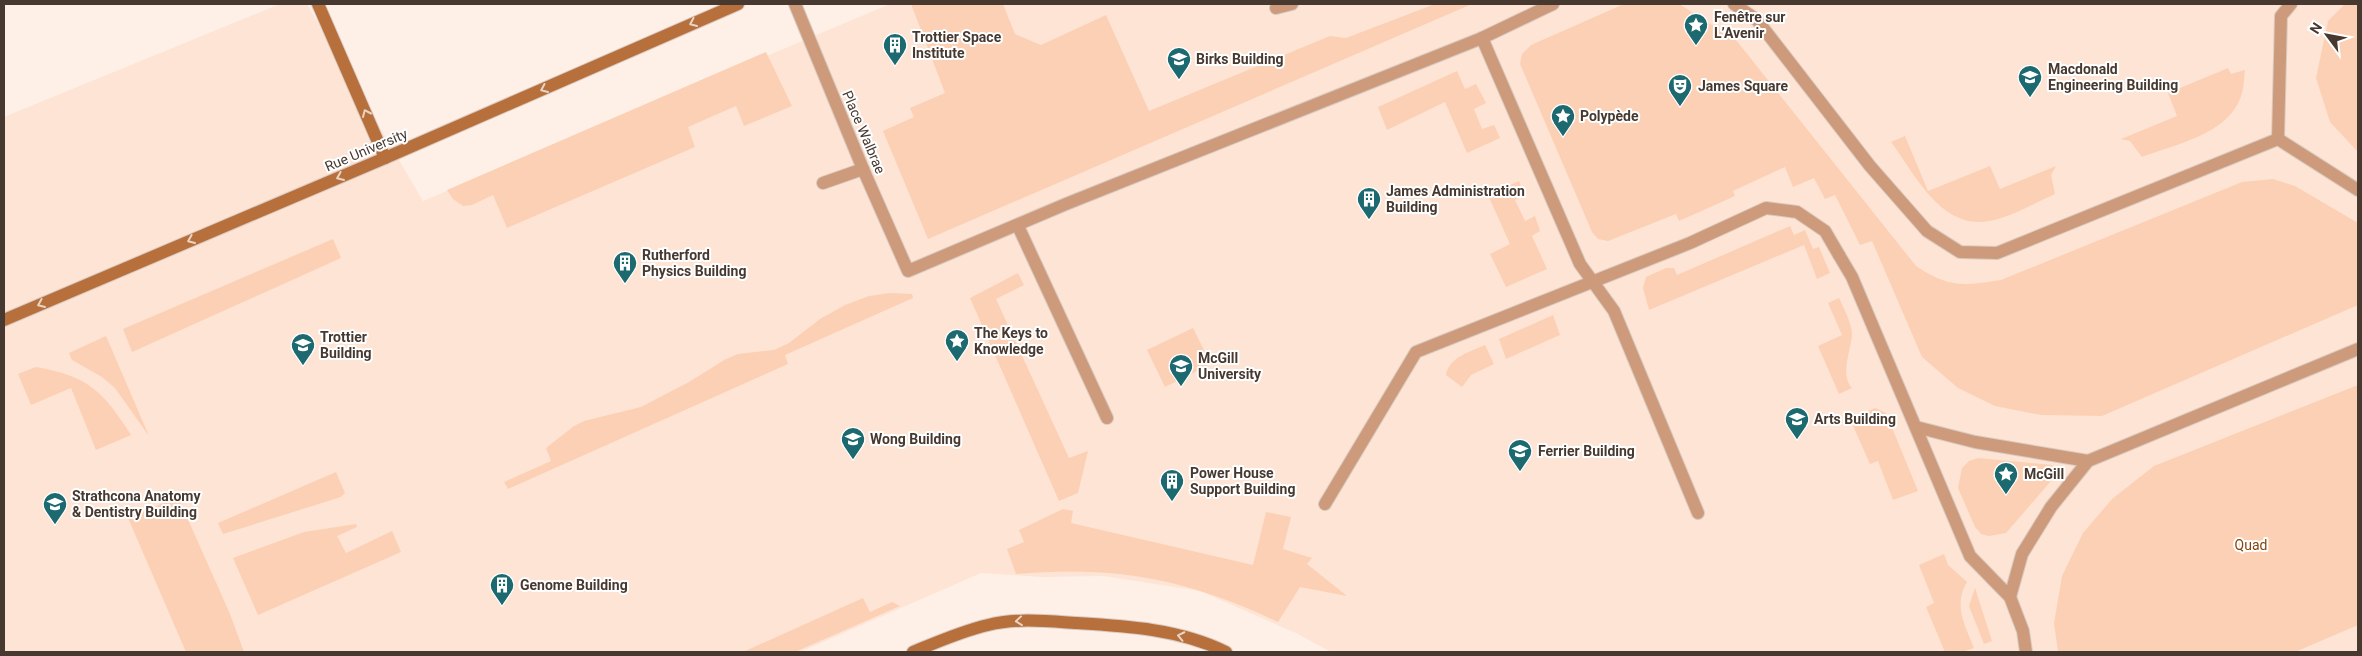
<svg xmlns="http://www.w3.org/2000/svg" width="2362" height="656" viewBox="0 0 2362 656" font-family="Roboto,sans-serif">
<rect width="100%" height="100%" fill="#fef0e7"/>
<path fill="#fde4d4" d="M280 4H307L423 201 890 4H2358V652H1331L1296 633 1200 591 1104 576 1042 577 981 573 800 652H4V117Z"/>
<g fill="#fcd0b4">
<path d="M911 4H1003L1015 34 1041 45 1106 15 1149 111 1330 36 1346 38 1435 4H1472L928 239 883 131 914 117 910 108 945 93Z"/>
<path d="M1624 4H1679L1736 40 1916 266C1949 288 1963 286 2001 280L2242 182 2273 179 2295 186 2358 223V305L2102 416 2041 415 1995 406 1958 388 1922 357 1872 241 1860 245 1835 195 1825 199 1814 178 1793 187 1785 167 1733 191 1735 196 1679 221 1676 214 1608 241 1598 239 1592 232 1520 64 1522 54 1531 45Z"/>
<path d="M2345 4H2358V152L2330 122 2316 78 2328 21Z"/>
<path d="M766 52 792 106 744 126 736 106 688 127 695 147 507 228 493 195 472 205 463 206 453 199 447 190Z"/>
<path d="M2228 68 2231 74 2245 70C2244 77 2244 86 2242 93 2231 134 2176 144 2142 157L2130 141 2121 139 2177 116 2168 93Z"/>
<path d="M1457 71 1465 89 1476 84 1486 103 1474 109 1482 129 1494 125 1500 138 1467 153 1445 102 1387 130 1378 107Z"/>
<path d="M1905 136 1928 191 1990 166 2000 189 2056 166 2051 175 2055 194C2032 204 2004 222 1979 222 1937 222 1913 171 1891 142Z"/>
<path d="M1519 181 1524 195 1515 200 1525 221 1535 216 1540 231 1532 236 1547 269 1506 287 1490 254 1510 244 1488 195Z"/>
<path d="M1790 226 1794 235 1805 230 1813 249 1819 247 1830 273 1817 279 1804 245 1649 310 1643 288 1646 277 1666 268H1674L1677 275Z"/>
<path d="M333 239 341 258 132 352 123 329Z"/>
<path d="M1018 273 1024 285 996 299 1069 458 1088 451 1078 493 1059 501 970 298Z"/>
<path d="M890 293 912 294 913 298 785 355 788 364 508 489 504 482 551 461 546 448 574 426 584 421 641 407 689 382 726 359 738 354 774 350 789 343 820 319 845 305 869 296Z"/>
<path d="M1839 298C1844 309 1851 322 1852 333 1852 349 1839 374 1852 388L1839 394 1818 346 1842 335 1828 303Z"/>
<path d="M1553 315 1560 335 1506 359 1499 339Z"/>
<path d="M1193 328 1211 364 1165 387 1147 350Z"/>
<path d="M106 336 149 436 115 388 102 377 72 360 69 353Z"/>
<path d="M1485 345 1494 364 1471 375 1462 387 1446 375C1449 357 1470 352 1485 345Z"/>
<path d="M36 367C88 376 103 391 131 435L96 450 71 388 31 405 18 374Z"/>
<path d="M2358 385V625L2295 652H2058L2054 623 2062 576 2083 533 2112 499 2154 466Z"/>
<path d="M1875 408 1886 413 1918 491 1893 500 1878 461 1870 464 1850 419Z"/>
<path d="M1978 458 2052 465 2057 474 2006 533 1989 536 1981 534 1975 527 1958 488 1962 468 1969 461Z"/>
<path d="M336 472 345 493 341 497 223 534 218 523Z"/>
<path d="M178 497 230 614 244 652H186L128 518Z"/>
<path d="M1063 509 1073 511 1071 523 1253 565 1266 512 1291 517 1283 549 1312 558 1307 564 1347 596 1300 587 1278 622C1189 579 1114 565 1016 574L1007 549 1024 542 1019 530Z"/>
<path d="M356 524 357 527 337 536 346 553 392 531 401 552 258 615 233 558 304 532Z"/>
<path d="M1944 554 1948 565 1967 582C1953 605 1965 625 1974 648L1962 652H1945L1926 607 1934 603 1919 565Z"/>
<path d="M1975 588 1992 641 1984 644 1969 606Z"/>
<path d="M863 598 870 612 892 602 900 606 795 652H743Z"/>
</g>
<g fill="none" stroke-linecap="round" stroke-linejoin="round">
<g stroke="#d9cbc2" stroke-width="14">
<g id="lane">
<path d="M795 4 863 169 908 271 1066 204 1482 38 1553 4"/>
<path d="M1734 4 1757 20 1870 166 1927 231 1960 252 1997 253 2278 139 2358 190"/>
<path d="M1276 8 1292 4"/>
<path d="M1482 38 1580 264 1614 311 1698 513"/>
<path d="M2278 139 2281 16 2291 4"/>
<path d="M823 183 863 169"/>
<path d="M1018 226 1107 418"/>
<path d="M1325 504 1416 352 1690 243 1766 208 1797 212 1825 231 1839 255"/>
</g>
</g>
<g stroke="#d9cbc2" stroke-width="14">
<g id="street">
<path d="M1839 255 1852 277 1970 556 2010 597 2023 631 2026 652"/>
<path d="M1916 427 1975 442 2088 461"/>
<path d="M2010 597 2022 554 2051 507 2088 461 2358 349"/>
</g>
</g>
<g stroke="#d9cbc2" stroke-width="14">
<g id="secondary">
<path d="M318 4 385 158"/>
<path d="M4 320 385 158 738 4"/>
<path d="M913 652C937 642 962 631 988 625 1016 618 1046 621 1075 623 1126 626 1180 629 1226 652"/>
</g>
</g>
<use href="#lane" stroke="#cd9b7b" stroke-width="12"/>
<use href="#street" stroke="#cd9b7b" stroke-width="12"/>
<use href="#secondary" stroke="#b76f3c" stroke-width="12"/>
</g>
<defs><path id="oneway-chevron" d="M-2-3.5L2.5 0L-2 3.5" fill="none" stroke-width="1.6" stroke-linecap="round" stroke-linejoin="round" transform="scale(1.25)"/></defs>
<g stroke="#e9d4c4">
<use href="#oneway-chevron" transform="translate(693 23) rotate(156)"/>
<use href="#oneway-chevron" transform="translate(544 89) rotate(156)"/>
<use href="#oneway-chevron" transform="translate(366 113) rotate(-114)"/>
<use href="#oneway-chevron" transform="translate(340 177) rotate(157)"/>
<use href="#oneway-chevron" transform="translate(191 240) rotate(157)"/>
<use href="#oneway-chevron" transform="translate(41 304) rotate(157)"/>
<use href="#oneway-chevron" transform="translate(1019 621) rotate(174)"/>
<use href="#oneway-chevron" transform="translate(1181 636) rotate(-168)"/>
</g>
<defs>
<g id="sight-pin" transform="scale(1.25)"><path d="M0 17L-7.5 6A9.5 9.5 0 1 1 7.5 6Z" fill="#1c6970" stroke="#fff"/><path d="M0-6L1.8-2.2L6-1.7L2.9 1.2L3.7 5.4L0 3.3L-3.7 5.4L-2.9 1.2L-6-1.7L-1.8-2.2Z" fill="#fff"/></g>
<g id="building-pin" transform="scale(1.25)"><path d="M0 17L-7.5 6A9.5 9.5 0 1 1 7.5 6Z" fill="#1c6970" stroke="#fff"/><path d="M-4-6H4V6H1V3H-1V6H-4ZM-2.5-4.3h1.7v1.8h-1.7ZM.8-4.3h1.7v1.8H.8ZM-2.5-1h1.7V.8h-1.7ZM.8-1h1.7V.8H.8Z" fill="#fff"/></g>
<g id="university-pin" transform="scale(1.25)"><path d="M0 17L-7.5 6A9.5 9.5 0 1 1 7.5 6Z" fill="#1c6970" stroke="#fff"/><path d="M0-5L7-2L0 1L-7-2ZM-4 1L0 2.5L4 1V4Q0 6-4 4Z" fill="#fff"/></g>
<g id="theatre-pin" transform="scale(1.25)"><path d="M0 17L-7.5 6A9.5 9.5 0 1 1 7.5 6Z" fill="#1c6970" stroke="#fff"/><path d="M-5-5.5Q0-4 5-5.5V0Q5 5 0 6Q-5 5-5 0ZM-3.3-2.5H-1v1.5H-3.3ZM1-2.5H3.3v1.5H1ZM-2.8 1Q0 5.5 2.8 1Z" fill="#fff"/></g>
</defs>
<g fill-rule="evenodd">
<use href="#sight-pin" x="1696" y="25"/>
<use href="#building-pin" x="895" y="45"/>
<use href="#university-pin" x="1179" y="59"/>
<use href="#university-pin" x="2030" y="77"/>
<use href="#theatre-pin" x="1680" y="86"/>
<use href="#sight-pin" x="1563" y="116"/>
<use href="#building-pin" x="1369" y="199"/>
<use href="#building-pin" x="625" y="263"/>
<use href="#sight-pin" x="957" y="341"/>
<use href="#university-pin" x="303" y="345"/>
<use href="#university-pin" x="1181" y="366"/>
<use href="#university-pin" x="1797" y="419"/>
<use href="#university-pin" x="853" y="439"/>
<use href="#university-pin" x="1520" y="451"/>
<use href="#sight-pin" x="2006" y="474"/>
<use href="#building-pin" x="1172" y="481"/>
<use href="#university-pin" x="55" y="504"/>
<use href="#building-pin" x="502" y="585"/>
</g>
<g text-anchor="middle" stroke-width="4" stroke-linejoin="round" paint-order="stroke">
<g font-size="14" font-weight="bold" fill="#473930" stroke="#fff" text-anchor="start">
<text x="1714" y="22">Fenêtre sur<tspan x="1714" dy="16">L’Avenir</tspan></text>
<text x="912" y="42">Trottier Space<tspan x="912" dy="16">Institute</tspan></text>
<text x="1196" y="64">Birks Building</text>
<text x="2048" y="74">Macdonald<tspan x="2048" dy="16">Engineering Building</tspan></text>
<text x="1698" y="91">James Square</text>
<text x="1580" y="121">Polypède</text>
<text x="1386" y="196">James Administration<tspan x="1386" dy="16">Building</tspan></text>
<text x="642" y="260">Rutherford<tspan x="642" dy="16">Physics Building</tspan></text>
<text x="974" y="338">The Keys to<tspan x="974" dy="16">Knowledge</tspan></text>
<text x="320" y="342">Trottier<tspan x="320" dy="16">Building</tspan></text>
<text x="1198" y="363">McGill<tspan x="1198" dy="16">University</tspan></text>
<text x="1814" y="424">Arts Building</text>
<text x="870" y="444">Wong Building</text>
<text x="1538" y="456">Ferrier Building</text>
<text x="1190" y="478">Power House<tspan x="1190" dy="16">Support Building</tspan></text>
<text x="2024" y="479">McGill</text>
<text x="72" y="501">Strathcona Anatomy<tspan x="72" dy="16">&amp; Dentistry Building</tspan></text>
<text x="520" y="590">Genome Building</text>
</g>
<g font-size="14" fill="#473930" stroke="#fff">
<text transform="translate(864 132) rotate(67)" y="5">Place Walbrae</text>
<text transform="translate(366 150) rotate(-23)" y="5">Rue University</text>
</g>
<g font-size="14" fill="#84440d" stroke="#fff">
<text x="2251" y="550">Quad</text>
</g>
</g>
<rect width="2362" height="656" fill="none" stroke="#473930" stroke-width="10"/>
<g transform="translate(2327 35) rotate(302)" stroke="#ffffff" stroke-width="4" paint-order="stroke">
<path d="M0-4L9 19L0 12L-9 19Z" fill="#473930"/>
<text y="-8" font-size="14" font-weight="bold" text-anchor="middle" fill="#473930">N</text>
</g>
</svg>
